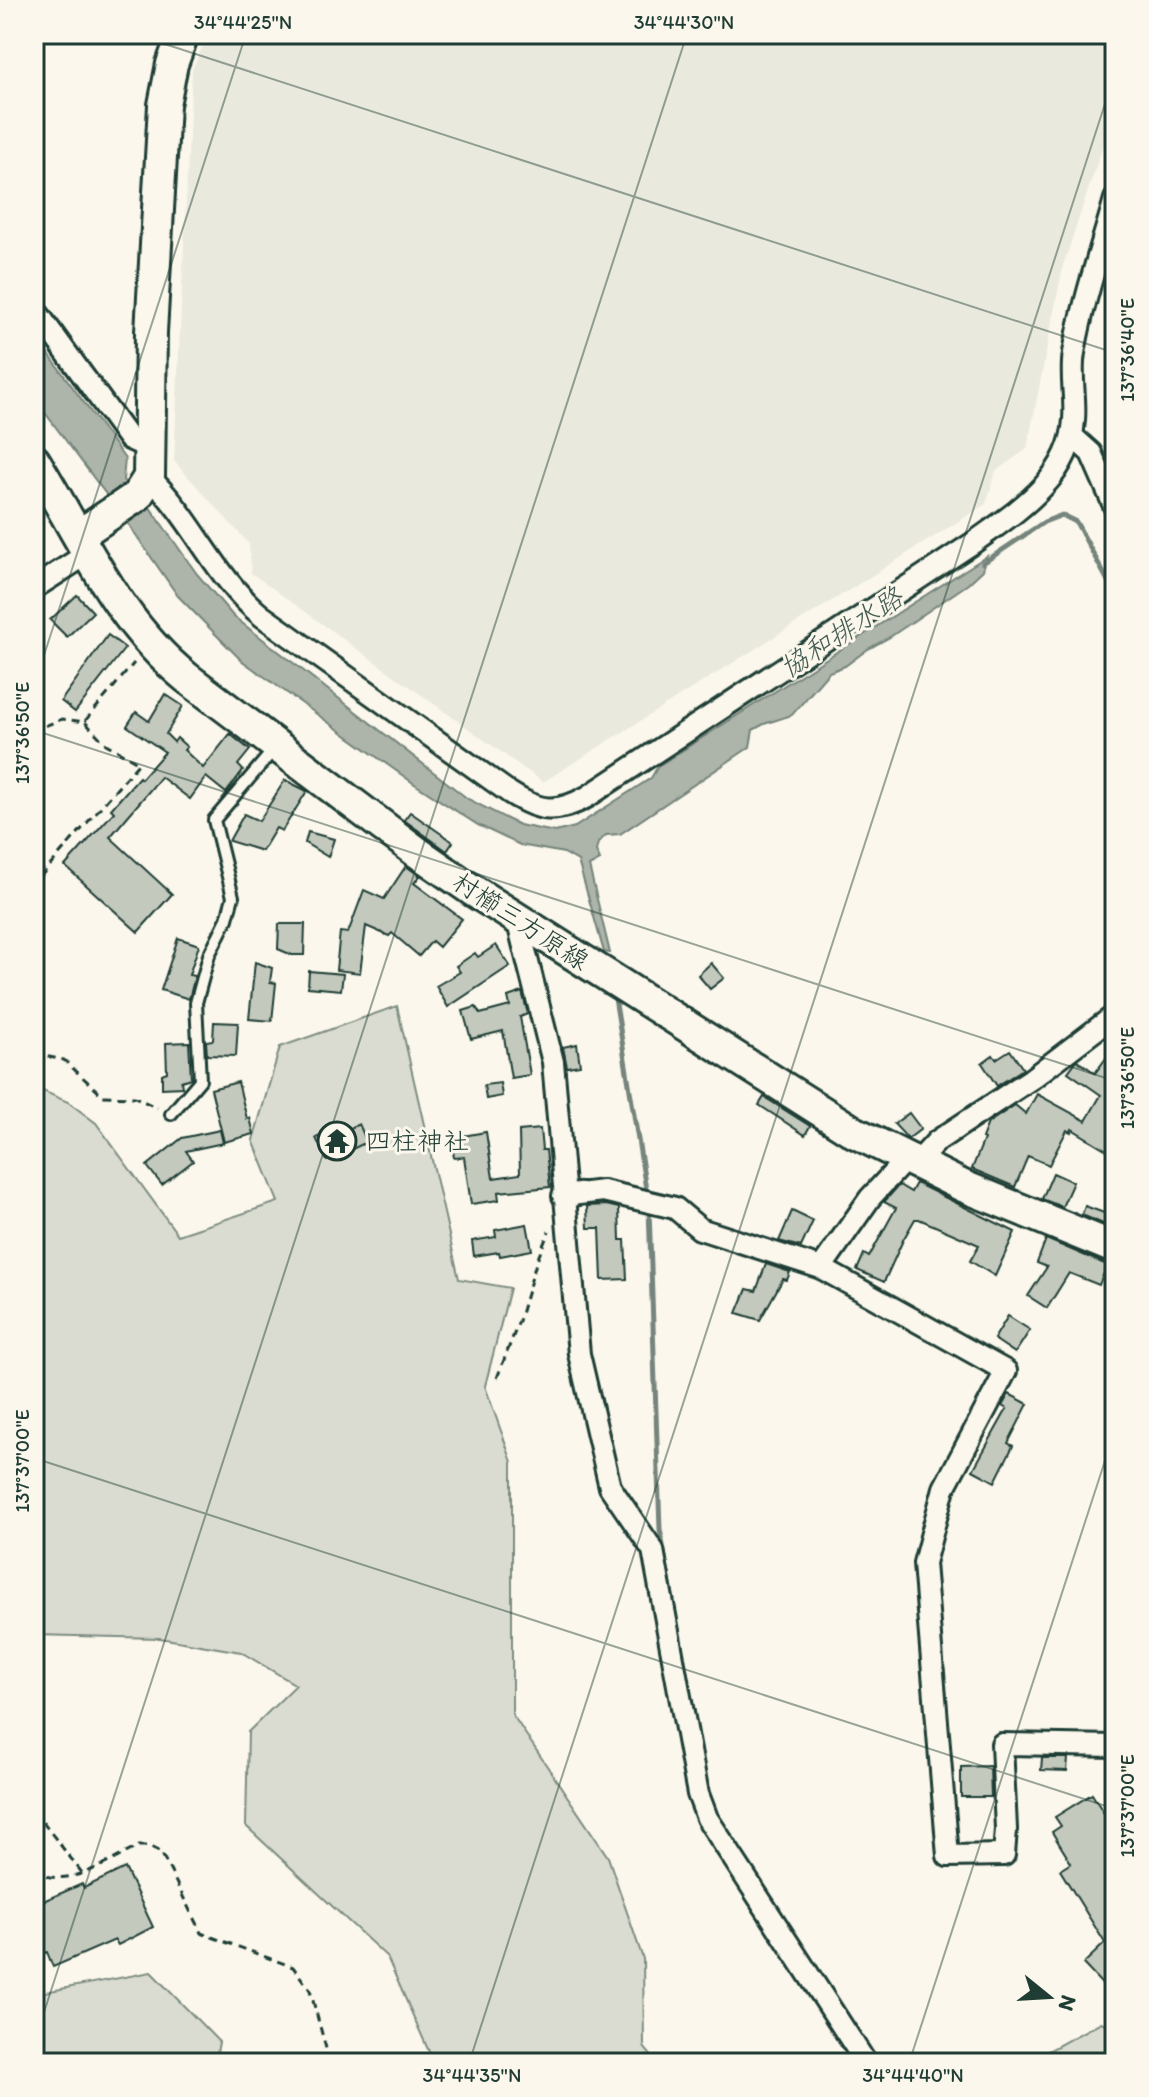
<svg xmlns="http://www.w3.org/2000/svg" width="1149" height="2097" viewBox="0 0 1149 2097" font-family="Itim,'Klee One',sans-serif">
<rect width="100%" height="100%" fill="#fbf7ec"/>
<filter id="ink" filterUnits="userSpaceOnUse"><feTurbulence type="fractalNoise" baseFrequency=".0125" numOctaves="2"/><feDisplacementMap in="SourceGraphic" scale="16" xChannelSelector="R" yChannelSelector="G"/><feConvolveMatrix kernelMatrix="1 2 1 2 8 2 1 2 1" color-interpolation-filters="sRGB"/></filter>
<g filter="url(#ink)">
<path fill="#eae9de" d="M208 34H1115V109L1063 266 1027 449 996 471 986 504 543 782 251 573 249 544 174 461 192 70Z"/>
<g fill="#dbdcd1" stroke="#7d8c82" stroke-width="2">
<path d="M397 1006 459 1279 510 1288 485 1386 512 1462V1714L608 1857 643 1959 644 2047 657 2063H434L387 1957 246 1826 248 1732 296 1685 241 1652 160 1638 34 1635V1087L68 1102 96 1123 178 1235 278 1202 253 1140 280 1047Z"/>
<path d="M151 1972 219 2042 215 2063H34V1985L45 1992Z"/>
<path d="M1101 2022 1115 2028V2063L1028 2062Z"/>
</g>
<path fill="#adb4aa" stroke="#74847b" stroke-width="2" d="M34 334 125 459 123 480 127 485 124 487 149 506 197 574 233 616 468 799 519 825 555 832 575 827 651 778 658 766 987 556 983 570 968 584 890 637 868 649 845 666 829 672 792 715 764 724 753 730 750 747 620 834 606 835 598 843 596 851 600 860 589 866 610 953 604 952 578 861 564 853 520 845 478 825 416 785 241 660 178 596 129 525 34 398Z"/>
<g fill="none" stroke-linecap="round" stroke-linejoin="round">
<g stroke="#74847b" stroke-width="5">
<path d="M983 563 1044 522 1062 515 1076 522 1115 594"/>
<path d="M614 992 647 1195"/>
<path d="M649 1209 660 1529 672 1597"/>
</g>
</g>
<g fill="#c4c9be" stroke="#1f3d34" stroke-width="2">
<path d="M77 595 93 612 67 637 50 620Z"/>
<path d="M108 635 125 648 75 712 61 701Z"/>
<path d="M165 694 183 706 166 734 174 742 177 738 187 747 184 750 203 768 230 734 250 750 238 765 243 770 226 793 206 777 190 799 161 777 110 837 172 894 138 932 65 866 114 812 111 809 139 777 141 779 165 752 127 726 136 712 149 721Z"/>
<path d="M285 780 307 791 282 831 276 828 262 851 229 841 244 814 259 821Z"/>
<path d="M410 812 453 842 447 851 404 820Z"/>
<path d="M308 832 334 839 328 857 305 843Z"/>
<path d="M406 866 420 876 414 883 462 919 439 947 432 941 419 956 392 933 389 936 366 926 360 973 336 970 340 932 348 933 364 890 384 899Z"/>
<path d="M279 924H305L304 955H292L278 949Z"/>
<path d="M178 938 199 945 189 975 195 976 189 999 161 990Z"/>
<path d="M496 945 510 966 448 1007 436 986 460 972 456 966 475 953 478 957Z"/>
<path d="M255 962 272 968 270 982 276 983 272 1021 249 1019Z"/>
<path d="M711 963 724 978 710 989 698 975Z"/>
<path d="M309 971 343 974 341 990 308 987Z"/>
<path d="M522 992 528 1014 520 1017 530 1075 511 1078 503 1031 471 1039 463 1011 476 1007 480 1014 510 1006 508 997Z"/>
<path d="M214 1022 238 1023 236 1056 207 1055 206 1041 213 1040Z"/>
<path d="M189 1042 191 1078 181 1081 182 1087 162 1088V1074L167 1072 166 1043Z"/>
<path d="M577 1044 580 1065 567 1067 563 1047Z"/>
<path d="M1115 1046V1155L1072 1129 1071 1132 1067 1130 1049 1165 1028 1156 1015 1187 972 1169 984 1139 982 1138 988 1123 1015 1105 1026 1114 1037 1094 1086 1121 1101 1095 1068 1072 1077 1060 1095 1073Z"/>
<path d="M1010 1050 1023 1069 997 1086 982 1063 993 1055 996 1059Z"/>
<path d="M238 1082 247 1119 250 1118 254 1134 224 1142 211 1089Z"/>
<path d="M500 1083 502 1096 486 1099 484 1085Z"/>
<path d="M764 1097 810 1126 805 1135 759 1105Z"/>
<path d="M909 1113 921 1129 908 1139 894 1124Z"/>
<path d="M359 1124 367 1142 327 1161 316 1138 344 1125 346 1130Z"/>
<path d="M540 1129 542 1150H546L550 1187 498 1192 499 1200 471 1204 464 1157 454 1158 451 1138 486 1132 493 1178 520 1174 519 1131Z"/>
<path d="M220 1130 223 1143 186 1151 193 1161 162 1185 147 1166 182 1138Z"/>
<path d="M1053 1173 1073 1182 1062 1207 1042 1199Z"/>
<path d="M916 1183 1015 1232 995 1276 970 1261 979 1245 919 1219H915L903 1240 884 1282 857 1270 864 1254 869 1257 896 1208 884 1202 899 1185 911 1192Z"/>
<path d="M606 1205 619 1208 620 1240H625L627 1279 602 1280 600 1228H588L587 1206Z"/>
<path d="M1085 1206 1115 1217V1229L1082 1215Z"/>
<path d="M792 1211 813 1221 801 1247 779 1241Z"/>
<path d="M527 1224 532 1250 500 1256 499 1252 474 1256 472 1241 496 1237 495 1230Z"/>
<path d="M1046 1239 1107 1265 1099 1285 1069 1273 1047 1308 1028 1296 1047 1267 1037 1263Z"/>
<path d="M766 1264 790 1272 787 1280 783 1279 760 1320 737 1313 747 1289 756 1291Z"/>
<path d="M1008 1316 1030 1330 1015 1353 994 1339Z"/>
<path d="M1009 1394 1028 1404 1008 1443 1013 1446 995 1482 973 1470 1007 1409 1002 1406Z"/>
<path d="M1042 1758H1068L1067 1771 1041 1770Z"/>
<path d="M990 1766 991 1797H961V1767Z"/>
<path d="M1092 1794 1115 1831V1998L1083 1964 1105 1943 1060 1870 1071 1863 1052 1832 1061 1826 1055 1817Z"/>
<path d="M125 1868 153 1927 118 1945 115 1940 53 1967 47 1952 34 1958V1905L82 1884 84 1888Z"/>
</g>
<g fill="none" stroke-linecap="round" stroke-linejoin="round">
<g stroke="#1f3d34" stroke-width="16">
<path id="lane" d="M171 1114 200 1080 196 1003 209 955 227 919 233 897 214 820 276 747"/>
</g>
<g stroke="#1f3d34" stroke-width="26">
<g id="street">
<path d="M34 308 129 439 149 448"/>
<path d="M1072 436 1091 453 1115 508"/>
<path d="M149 477C193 518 215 578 262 616L510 793C540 812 556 814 587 797L973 543C1017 511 1070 479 1074 420 1076 397 1070 375 1074 353 1083 301 1101 249 1115 199"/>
<path d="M34 588 90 552"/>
<path d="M522 922 520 931 553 1062 579 1354 610 1487 653 1550 698 1794 707 1818 866 2063"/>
<path d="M916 1164 937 1141 1031 1079 1115 1015"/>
<path d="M563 1196 603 1191 675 1208 700 1229 821 1268 1006 1371 944 1488 924 1563 948 1856 1004 1855 1006 1829 1002 1744 1115 1746"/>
<path d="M821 1268 870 1198 906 1159"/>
<path d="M34 2056 44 2063"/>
</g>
</g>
<g stroke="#1f3d34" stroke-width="36">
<g id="secondary">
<path d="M34 460C81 536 117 622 187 678L417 852 472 890 854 1132 963 1186 1115 1248"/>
<path d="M79 535 137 496 149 477 151 332 164 105 172 64 183 34"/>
</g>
</g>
<g stroke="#1f3d34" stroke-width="3" stroke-dasharray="8 6" stroke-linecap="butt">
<path d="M85 721 134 663"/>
<path d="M34 734 40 728 62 719 85 722 106 744 139 763 34 884"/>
<path d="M34 1054 64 1060 103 1096 135 1097 157 1108"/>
<path d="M497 1378 519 1321 536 1263 549 1231"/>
<path d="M34 1811 83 1874"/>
<path d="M34 1871C67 1891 109 1861 139 1846H149L161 1852 201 1933 293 1967 310 1990 330 2063"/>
</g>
<use href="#lane" stroke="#fbf7ec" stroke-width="10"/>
<use href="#street" stroke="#fbf7ec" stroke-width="20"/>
<use href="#secondary" stroke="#fbf7ec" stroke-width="30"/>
</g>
</g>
<path fill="none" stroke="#1f3d34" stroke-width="2" stroke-opacity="0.45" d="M134 34 1115 353M34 686 246 34M34 730 1115 1081M34 1458 1115 1809M34 2043 687 34M469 2063 1115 73M909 2063 1115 1430"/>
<defs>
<g id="temple-ring" transform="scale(2)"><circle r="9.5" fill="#fbf7ec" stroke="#1f3d34" stroke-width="1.5"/><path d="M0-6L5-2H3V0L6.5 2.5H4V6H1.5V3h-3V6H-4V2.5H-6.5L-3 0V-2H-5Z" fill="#1f3d34"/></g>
</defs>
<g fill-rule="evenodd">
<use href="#temple-ring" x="337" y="1141"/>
</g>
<g text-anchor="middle" stroke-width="6" stroke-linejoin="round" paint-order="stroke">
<g font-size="26" fill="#1f3d34" stroke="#fbf7ec">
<text transform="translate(521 921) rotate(33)" y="9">村櫛三方原線</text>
</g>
<g font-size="26" fill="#1f3d34" stroke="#fbf7ec" text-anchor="start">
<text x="365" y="1150">四柱神社</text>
</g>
<g font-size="28" font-style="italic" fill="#425b52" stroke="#fbf7ec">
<text transform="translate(841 632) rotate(-33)" y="10">協和排水路</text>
</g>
</g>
<rect width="1149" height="2097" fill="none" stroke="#fbf7ec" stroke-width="88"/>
<g transform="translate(1049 1997) rotate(108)" stroke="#fbf7ec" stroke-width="6" paint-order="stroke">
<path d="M0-6L14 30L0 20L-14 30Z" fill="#1f3d34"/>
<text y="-12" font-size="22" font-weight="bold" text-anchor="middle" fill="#1f3d34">N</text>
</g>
<rect x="44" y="44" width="1061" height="2009" fill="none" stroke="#1f3d34" stroke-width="3"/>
<g font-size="20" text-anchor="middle" fill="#1f3d34">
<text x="243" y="29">34°44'25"N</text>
<text x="684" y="29">34°44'30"N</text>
<text transform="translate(1127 350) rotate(-90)" y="7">137°36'40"E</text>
<text transform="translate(22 733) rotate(-90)" y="7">137°36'50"E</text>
<text transform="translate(1127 1078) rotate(-90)" y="7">137°36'50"E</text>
<text transform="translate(22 1461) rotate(-90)" y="7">137°37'00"E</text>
<text transform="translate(1127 1806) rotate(-90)" y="7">137°37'00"E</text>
<text x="472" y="2082">34°44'35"N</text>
<text x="913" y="2082">34°44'40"N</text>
</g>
</svg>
